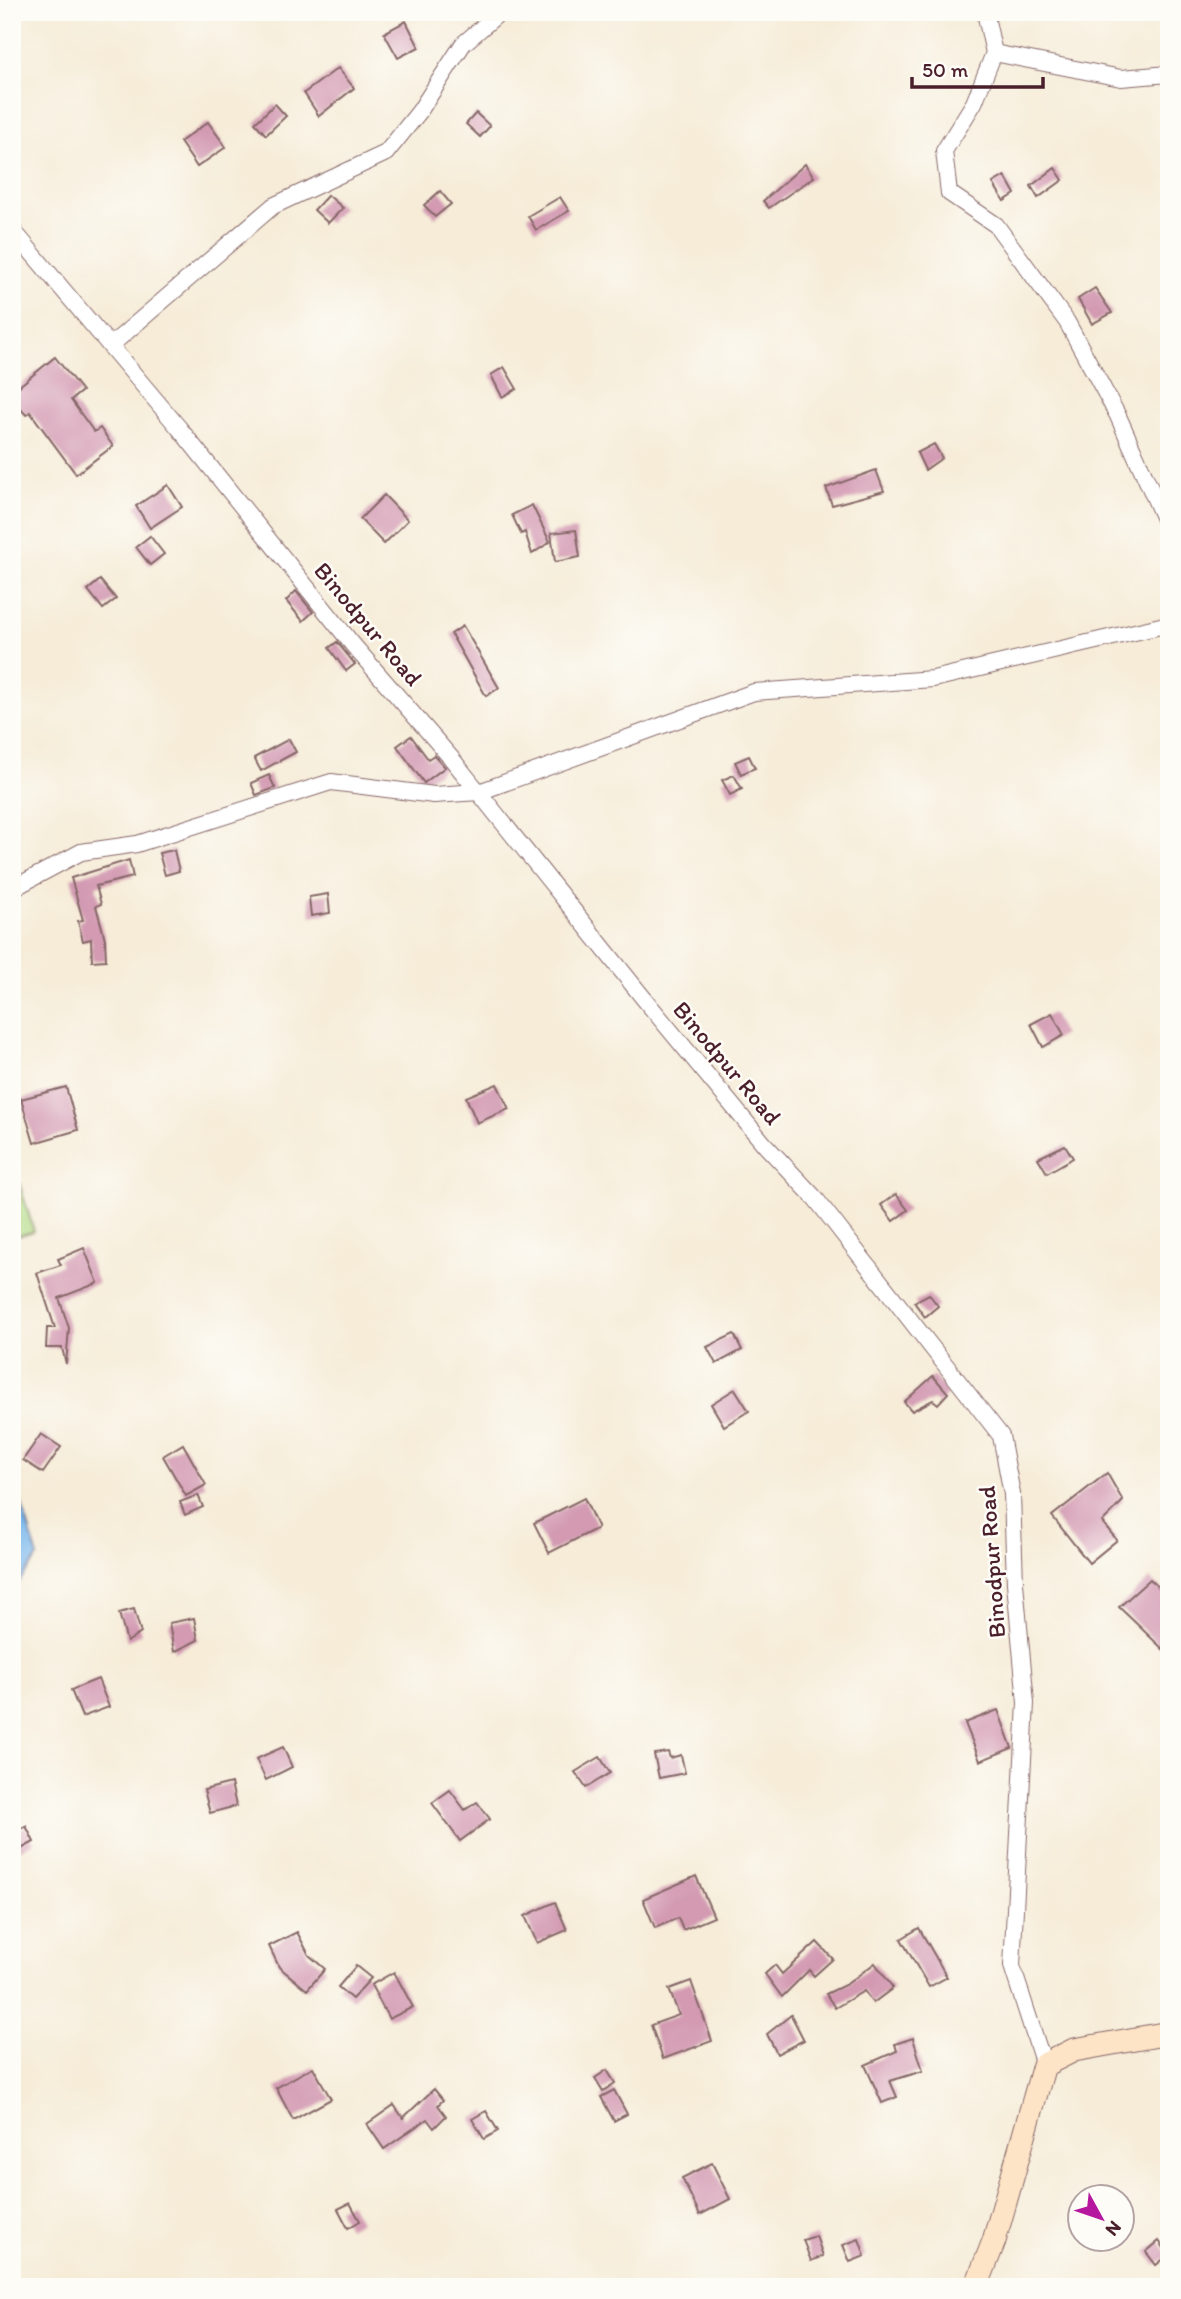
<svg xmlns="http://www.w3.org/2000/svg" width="1181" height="2299" viewBox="0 0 1181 2299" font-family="Itim,sans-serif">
<rect width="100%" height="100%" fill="#fdfcf7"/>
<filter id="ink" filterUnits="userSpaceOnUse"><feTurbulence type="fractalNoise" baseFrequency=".0143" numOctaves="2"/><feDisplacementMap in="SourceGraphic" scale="14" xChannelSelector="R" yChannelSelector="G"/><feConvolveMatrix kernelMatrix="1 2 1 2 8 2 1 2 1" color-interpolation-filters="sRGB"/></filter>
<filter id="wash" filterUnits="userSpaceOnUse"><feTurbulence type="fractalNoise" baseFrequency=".00686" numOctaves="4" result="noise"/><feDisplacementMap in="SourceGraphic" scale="28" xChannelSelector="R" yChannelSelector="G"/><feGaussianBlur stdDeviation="1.57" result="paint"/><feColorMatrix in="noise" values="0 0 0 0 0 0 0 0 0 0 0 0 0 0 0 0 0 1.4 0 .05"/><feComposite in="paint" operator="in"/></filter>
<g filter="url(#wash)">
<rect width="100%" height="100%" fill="#f6ecd8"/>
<path fill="#b2da84" stroke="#7e7c58" stroke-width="2" d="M12 1160 34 1231 12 1238Z"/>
<path fill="#7ab8ed" stroke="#626c8c" stroke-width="2" d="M12 1473 38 1557 12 1591Z"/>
<g id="blocks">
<g fill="#d39ab2">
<path d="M406 21 419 47 398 58 384 33Z"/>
<path d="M338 68 354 88 319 116 304 93Z"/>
<path d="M275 104 286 116 266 135 255 123Z"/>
<path d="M476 113 490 126 480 137 466 124Z"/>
<path d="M208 122 226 147 197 167 180 142Z"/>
<path d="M805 164 814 177 769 208 763 201Z"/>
<path d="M1055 168 1063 180 1038 198 1031 186Z"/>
<path d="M1005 176 1015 194 1004 201 993 183Z"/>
<path d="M440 191 451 204 435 217 424 205Z"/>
<path d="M328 195 343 208 328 223 314 210Z"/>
<path d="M560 197 569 211 536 230 528 216Z"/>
<path d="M1095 288 1112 313 1092 324 1078 299Z"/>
<path d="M55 357 82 391 71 400 94 432 100 428 113 446 76 474 30 412 26 415 12 399V392Z"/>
<path d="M504 367 517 389 502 397 491 375Z"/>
<path d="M934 444 942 458 925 470 917 453Z"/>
<path d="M876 470 884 491 832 505 826 488Z"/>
<path d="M168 485 182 507 150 528 136 506Z"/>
<path d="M384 495 408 520 384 544 360 519Z"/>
<path d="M532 505 550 542 532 554 525 532 521 534 512 515Z"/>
<path d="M576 530 580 557 555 562 551 533Z"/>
<path d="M150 536 164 554 150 565 136 547Z"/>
<path d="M100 580 116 599 103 609 88 590Z"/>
<path d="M296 591 313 612 303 621 286 601Z"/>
<path d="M463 626 499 688 486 696 451 634Z"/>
<path d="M337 642 355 664 346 671 329 648Z"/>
<path d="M411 736 428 759 434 755 445 767 424 783 397 746Z"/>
<path d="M289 739 296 752 261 771 254 758Z"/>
<path d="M749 756 755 768 741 774 735 762Z"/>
<path d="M269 775 275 788 256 795 251 783Z"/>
<path d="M734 775 742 789 730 795 722 780Z"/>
<path d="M174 850 179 871 165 875 159 853Z"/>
<path d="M129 860 133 877 96 886 101 904 96 906 105 939 106 960 92 961 91 939 83 941 78 921 83 920 71 878Z"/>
<path d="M328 894 330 913 311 916 309 897Z"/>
<path d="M1052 1013 1064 1035 1043 1047 1031 1024Z"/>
<path d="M497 1084 509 1109 477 1123 466 1097Z"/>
<path d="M66 1087 78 1130 34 1143 21 1099Z"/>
<path d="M1065 1145 1073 1158 1047 1173 1038 1158Z"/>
<path d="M896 1194 908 1210 893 1221 881 1205Z"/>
<path d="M84 1248 98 1283 59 1298 69 1328 66 1364 62 1348H46L47 1328H55L37 1273 61 1265 58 1259Z"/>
<path d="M929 1294 938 1306 925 1317 914 1302Z"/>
<path d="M734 1334 742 1350 716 1364 707 1347Z"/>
<path d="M933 1376 948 1393 938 1404 933 1400 912 1411 904 1402Z"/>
<path d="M735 1389 749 1411 724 1426 711 1404Z"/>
<path d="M41 1434 61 1447 43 1473 23 1460Z"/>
<path d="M183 1444 206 1485 186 1496 163 1456Z"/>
<path d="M1107 1473 1123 1501 1102 1522 1117 1540 1089 1563 1052 1516Z"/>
<path d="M198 1495 203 1507 185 1515 180 1502Z"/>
<path d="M584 1498 598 1528 549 1553 534 1523Z"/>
<path d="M1150 1579 1169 1597V1655L1119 1607Z"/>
<path d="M134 1609 141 1633 127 1642 119 1613Z"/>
<path d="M194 1618 198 1640 174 1652 169 1623Z"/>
<path d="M98 1679 109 1707 82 1717 71 1690Z"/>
<path d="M998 1710 1012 1748 980 1761 965 1723Z"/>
<path d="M283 1747 292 1767 266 1780 256 1759Z"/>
<path d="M668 1752 670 1758 681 1755 685 1773 659 1778 654 1754Z"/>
<path d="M600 1757 610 1773 586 1788 575 1772Z"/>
<path d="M231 1783 236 1806 210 1813 204 1790Z"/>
<path d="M450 1790 465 1810 477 1802 490 1819 460 1841 432 1803Z"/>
<path d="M26 1826 34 1842 12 1854V1833Z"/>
<path d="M696 1876 714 1917 683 1930 678 1918 655 1928 643 1899Z"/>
<path d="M555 1902 567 1930 537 1943 525 1916Z"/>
<path d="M919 1928 947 1977 929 1987 901 1939Z"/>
<path d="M297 1932 309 1955 325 1969 307 1990 279 1967 269 1946Z"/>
<path d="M817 1942 833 1959 814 1976 809 1970 782 1997 765 1974 775 1965 782 1974Z"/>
<path d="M875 1963 893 1988 873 2003 864 1991 835 2008 826 1994 847 1984Z"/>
<path d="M356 1966 371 1978 352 1999 338 1987Z"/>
<path d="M394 1972 413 2007 389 2019 371 1985Z"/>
<path d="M691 1981 712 2041 663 2059 651 2025 679 2015 669 1989Z"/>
<path d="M791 2015 804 2040 777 2054 767 2034Z"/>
<path d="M913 2038 923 2071 890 2081 897 2097 882 2103 865 2065 897 2051 895 2044Z"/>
<path d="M313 2067 331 2099 293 2120 276 2088Z"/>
<path d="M607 2070 615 2083 603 2091 595 2078Z"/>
<path d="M434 2089 443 2100 438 2105 446 2116 434 2128 427 2119 384 2149 367 2124 394 2105 403 2118Z"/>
<path d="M614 2090 627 2114 614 2121 601 2097Z"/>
<path d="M486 2111 498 2131 484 2139 472 2119Z"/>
<path d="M712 2163 730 2199 700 2215 682 2178Z"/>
<path d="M350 2203 360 2221 348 2228 338 2209Z"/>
<path d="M816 2236 823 2256 811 2261 803 2240Z"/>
<path d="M859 2239 865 2256 850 2262 843 2245Z"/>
<path d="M1159 2241 1169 2255 1156 2265 1146 2252Z"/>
</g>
</g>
</g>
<g filter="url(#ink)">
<use href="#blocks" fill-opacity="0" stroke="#866768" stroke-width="2"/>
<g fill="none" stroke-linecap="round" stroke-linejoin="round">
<g stroke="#866768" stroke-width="18">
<g id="street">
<path d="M985 12 994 53 974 103 944 151 949 193 996 225 1067 322 1118 416 1169 530"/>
<path d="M994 53 1121 78 1169 74"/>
<path d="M12 229 179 428 353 645 452 759 645 1000 765 1145 815 1198 1001 1436 1012 1494 1015 1583 1026 1703 1012 1966 1044 2065"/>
<path d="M110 346 273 206 386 153 419 112 463 44 500 12"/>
<path d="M12 889 81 852 137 844 331 782 434 795 479 792 754 692 933 679 1169 624"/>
</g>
</g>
<g stroke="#866768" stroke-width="25">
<path id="secondary" d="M976 2287 994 2241 1044 2065 1074 2050 1169 2033"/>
</g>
<use href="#street" stroke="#fff" stroke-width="16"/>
<use href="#secondary" stroke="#fee4c6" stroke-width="23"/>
</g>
</g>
<g text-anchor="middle" stroke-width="5" stroke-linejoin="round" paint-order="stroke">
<g font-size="24" fill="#4a1f2b" stroke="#fdfcf7">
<text transform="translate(368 624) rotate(50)" y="8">Binodpur Road</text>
<text transform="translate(727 1063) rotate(50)" y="8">Binodpur Road</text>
<text transform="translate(992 1562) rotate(-94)" y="8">Binodpur Road</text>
</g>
</g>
<rect width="1181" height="2299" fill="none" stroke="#fdfcf7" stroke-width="42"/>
<g transform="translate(1101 2218) rotate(130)"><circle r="33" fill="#fdfcf7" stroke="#b5a4a5" stroke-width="2"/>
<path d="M0-5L12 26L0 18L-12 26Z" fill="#b5179e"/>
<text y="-10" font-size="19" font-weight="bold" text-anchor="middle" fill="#4a1f2b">N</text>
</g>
<path d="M912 77v10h131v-10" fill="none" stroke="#4a1f2b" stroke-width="3.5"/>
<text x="922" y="77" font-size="21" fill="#4a1f2b" stroke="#fdfcf7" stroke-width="5" paint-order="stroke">50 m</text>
</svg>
